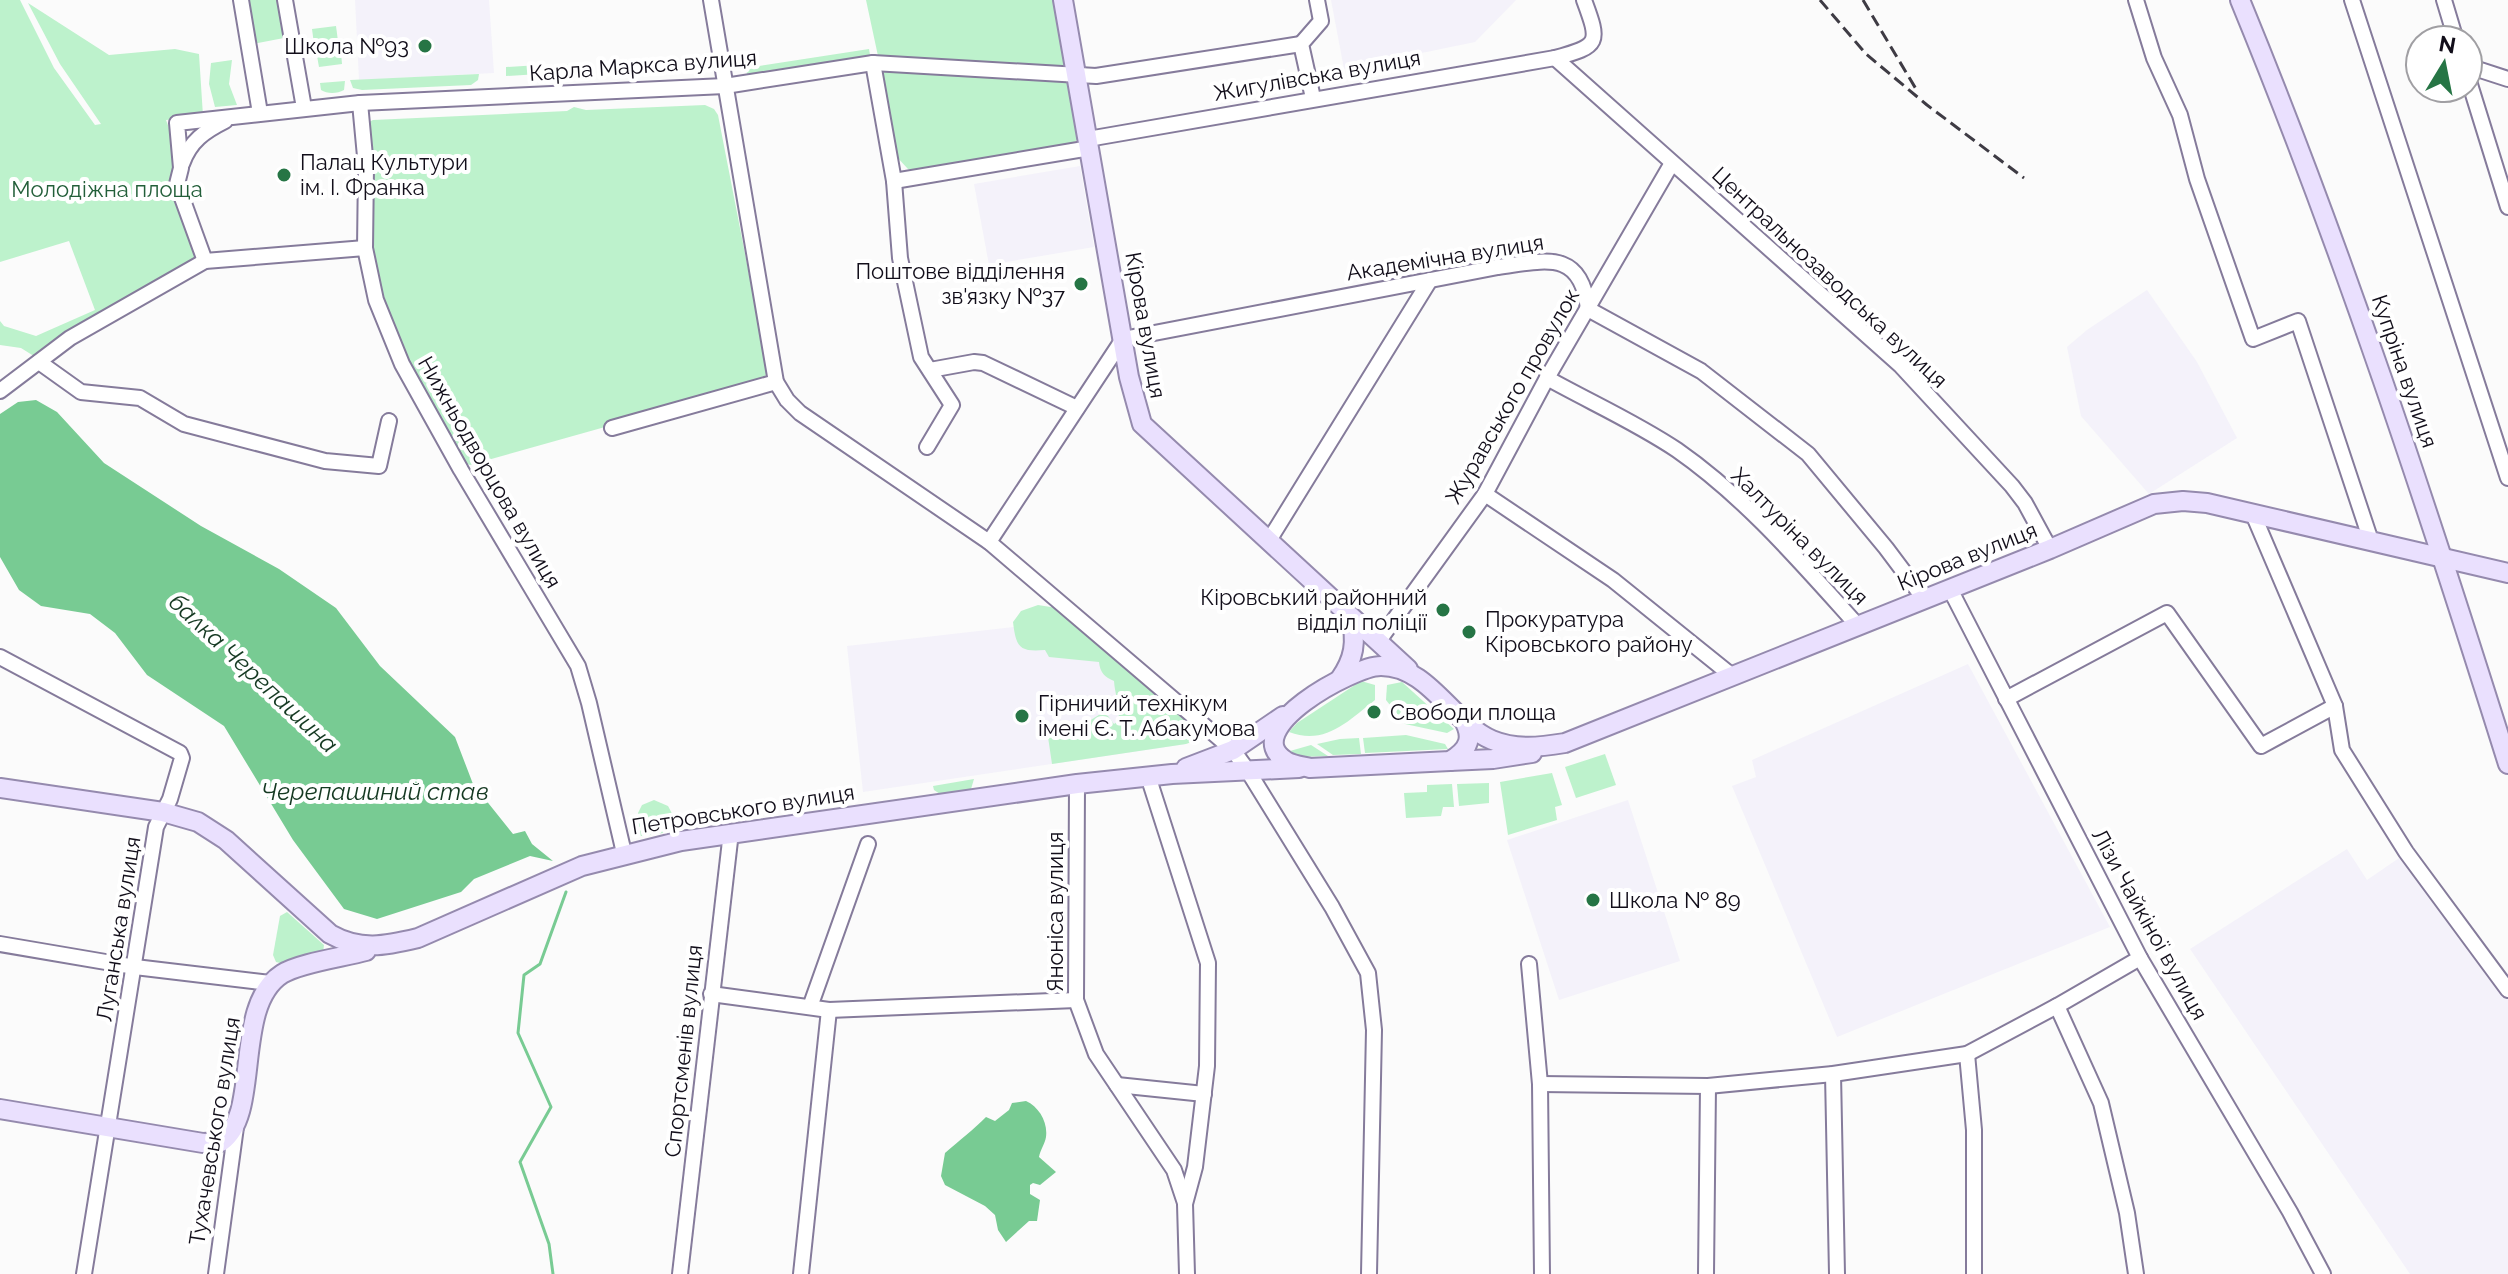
<svg xmlns="http://www.w3.org/2000/svg" width="2508" height="1274" viewBox="0 0 2508 1274" font-family="Raleway,sans-serif">
<rect width="100%" height="100%" fill="#fbfbfb"/>
<g fill="#f4f2fa">
<path d="M355 0H489L494 73 359 80Z"/>
<path d="M1331 0H1516L1475 42 1344 69Z"/>
<path d="M1080 166 1094 247 989 265 974 184Z"/>
<path d="M2147 290 2197 362 2237 438 2149 494 2081 416 2067 347 2087 330Z"/>
<path d="M1075 620 1186 744 863 792 847 646Z"/>
<path d="M1968 664 2110 927 1837 1037 1732 786 1756 777 1752 760Z"/>
<path d="M1628 800 1680 961 1559 1000 1507 840Z"/>
<path d="M2347 849 2367 880 2402 856 2508 997V1274H2410L2190 949Z"/>
</g>
<g fill="#bdf2cc">
<path d="M0 0H20L54 68 95 125 101 124 60 64 28 3 109 55 175 49 199 54 203 116 166 120C172 135 177 155 175 171 174 181 172 188 173 197L200 259 37 358 21 348 0 345V321L4 326 36 336 95 310 69 241 0 262Z"/>
<path d="M245 0H278L284 38 253 44Z"/>
<path d="M866 0H1054L1067 71 878 56Z"/>
<path d="M336 26 338 41 314 44 312 29Z"/>
<path d="M869 49 870 55 747 74 746 68Z"/>
<path d="M341 53 342 64 319 67 317 56Z"/>
<path d="M232 60 229 84 237 105 215 107 209 84 211 63Z"/>
<path d="M591 64V72L558 73 557 65Z"/>
<path d="M539 65V74L506 76V67Z"/>
<path d="M879 70 1070 83 1080 138 1068 146 921 172 908 169 896 156Z"/>
<path d="M479 74 478 80 471 85 362 90 353 88 350 80Z"/>
<path d="M345 81 344 90C337 94 327 94 321 90L320 83Z"/>
<path d="M705 105 714 109 718 115 768 372 758 384 470 465 462 461 404 356 378 289 368 230 369 122 373 120 567 111 574 107 586 110Z"/>
<path d="M1038 605 1057 608 1212 735 1186 744 1052 764 1048 737 1050 730 1086 723 1102 713 1108 716 1114 724 1118 721C1121 708 1115 696 1114 681 1105 677 1100 673 1099 662L1049 657 1045 650C1020 652 1016 648 1013 622L1021 611Z"/>
<path d="M1361 681 1375 685V700C1348 721 1325 746 1289 732L1297 723Z"/>
<path d="M1402 682 1454 729 1447 733 1405 724 1386 700 1387 685Z"/>
<path d="M1406 735 1445 744 1448 749 1365 753 1363 738Z"/>
<path d="M1359 738 1361 754 1333 755 1317 744 1340 739Z"/>
<path d="M1311 745 1328 756 1299 757 1290 751Z"/>
<path d="M1605 754 1616 785 1576 798 1565 767Z"/>
<path d="M1552 773 1562 805 1555 807 1557 820 1508 835 1500 782Z"/>
<path d="M974 779 971 789 940 794 934 790 933 786Z"/>
<path d="M1489 783V803L1459 806 1457 784Z"/>
<path d="M1452 784 1454 807H1443L1441 816 1406 818 1404 793 1427 792V785Z"/>
<path d="M654 800 668 806 676 821 638 827V813L642 805Z"/>
<path d="M676 824 675 831 644 836H641L638 831Z"/>
<path d="M287 912 324 945 323 953 284 964 276 962 273 955 280 916Z"/>
</g>
<g fill="#78cb93">
<path d="M36 400 57 412 104 463 201 526 279 569 336 608 380 666 455 737 473 784 513 834 525 831 532 844 553 861 530 856 474 879 461 892 377 919 344 909 293 840 224 726 147 675 115 633 90 614 41 606 19 590 0 557V414L18 402Z"/>
<path d="M1026 1101C1039 1107 1048 1122 1046 1137 1045 1144 1040 1150 1039 1157L1056 1172 1040 1185 1033 1183 1030 1185V1194L1040 1200 1037 1221H1029L1006 1242 998 1230 995 1215 985 1206 945 1185 941 1176 945 1153C960 1140 973 1130 986 1117L995 1121 1009 1110 1012 1103Z"/>
</g>
<g fill="none" stroke-linecap="round" stroke-linejoin="round">
<path stroke="#78cb93" stroke-width="3" d="M553 1274 549 1244 520 1162 551 1107 518 1033 524 975 540 964 566 892"/>
<g stroke="#857b9b" stroke-width="18">
<g id="minor">
<path d="M241 0 260 113"/>
<path d="M285 0 304 108"/>
<path d="M711 0 776 382 787 400 800 413 989 542 1220 739 1233 750 1248 771 1332 907 1368 973 1374 1030 1369 1274"/>
<path d="M2136 0 2154 58 2180 115 2197 179 2253 339 2298 321 2371 541"/>
<path d="M2352 0 2508 478"/>
<path d="M2444 0 2456 40"/>
<path d="M1555 58 1900 365 2012 486 2025 503 2050 549"/>
<path d="M873 63 894 181 900 258 921 357 952 405 927 447"/>
<path d="M2468 66 2508 79"/>
<path d="M2468 78 2508 207"/>
<path d="M1313 98 1301 44 1321 21 1317 0"/>
<path d="M360 103 366 167 365 248 376 300 402 364 461 470 578 666 589 703 624 853"/>
<path d="M1088 139 1555 58C1600 46 1600 43 1584 0"/>
<path d="M182 164C190 141 205 131 225 121"/>
<path d="M894 181 1090 148"/>
<path d="M205 261 177 184 181 168 177 123 360 103 725 86 873 63 1096 76 1301 44"/>
<path d="M39 362 81 392 140 398 184 424 325 461 379 466 389 421"/>
<path d="M930 370 974 362 983 363 1077 408"/>
<path d="M1547 378C1590 402 1637 423 1677 450 1746 498 1802 564 1858 626"/>
<path d="M0 391 70 338 205 261 365 248"/>
<path d="M612 428 776 382"/>
<path d="M1485 494 1613 580 1731 675"/>
<path d="M2253 514 2335 706 2342 750 2406 852 2508 990"/>
<path d="M989 542 1123 339 1498 267C1544 261 1581 248 1588 309L1701 371 1808 454 1886 548 1925 600"/>
<path d="M1268 542 1430 280"/>
<path d="M1950 589 2140 958 2290 1212 2323 1274"/>
<path d="M1378 642 1485 494 1547 378 1672 163"/>
<path d="M0 657 180 753 182 758 170 799 156 827 84 1274"/>
<path d="M2006 699 2167 613 2261 746 2335 706"/>
<path d="M1148 776 1208 963 1207 1066 1195 1167 1185 1204 1187 1274"/>
<path d="M1077 784 1076 1000 1096 1054 1174 1170 1185 1203"/>
<path d="M0 944 135 967 270 983"/>
<path d="M1529 964 1540 1084 1542 1274"/>
<path d="M711 994 829 1010 1076 1000"/>
<path d="M2057 1006 2101 1103 2127 1213 2136 1274"/>
<path d="M810 1007 868 844"/>
<path d="M1967 1054 1974 1130V1274"/>
<path d="M1833 1074 1837 1274"/>
<path d="M1540 1084 1708 1086 1833 1074 1967 1054 2057 1006 2140 958"/>
<path d="M1117 1085 1204 1094"/>
<path d="M216 1274 236 1127"/>
<path d="M680 1274 731 832"/>
<path d="M801 1274 829 1010"/>
<path d="M1706 1274 1708 1086"/>
</g>
</g>
<g stroke="#958aae" stroke-width="22">
<g id="major">
<path d="M1063 0 1129 377 1142 424 1408 669"/>
<path d="M2240 0C2343 250 2427 506 2508 764"/>
<path d="M1340 679C1354 659 1357 642 1351 618"/>
<path d="M1462 717C1474 737 1470 749 1450 761L1310 768C1302 766 1293 765 1286 761 1236 730 1353 666 1381 666 1429 666 1452 723 1492 740 1516 750 1540 747 1565 743L2050 549 2154 504 2183 501 2207 503 2508 573"/>
<path d="M1450 761 1493 759 1532 753"/>
<path d="M1186 768 1233 750 1283 716"/>
<path d="M0 788 163 812 198 822 226 840 330 934C360 951 385 946 418 938L582 866 681 841 1077 784 1172 774 1299 768"/>
<path d="M0 1109 203 1143 221 1142C262 1114 232 1006 282 974 299 963 344 957 366 951"/>
</g>
</g>
<use href="#minor" stroke="#fff" stroke-width="14"/>
<use href="#major" stroke="#eae0fe" stroke-width="18"/>
<g stroke="#3e3b44" stroke-width="3" stroke-dasharray="12 6" stroke-linecap="butt">
<path d="M1820 0 1866 54 1927 105 2024 178"/>
<path d="M1863 0 1916 89"/>
</g>
</g>
<g fill="#267545" stroke="#fff" stroke-width="3">
<circle cx="425" cy="46" r="8"/>
<circle cx="284" cy="175" r="8"/>
<circle cx="1081" cy="284" r="8"/>
<circle cx="1443" cy="610" r="8"/>
<circle cx="1469" cy="632" r="8"/>
<circle cx="1374" cy="712" r="8"/>
<circle cx="1022" cy="716" r="8"/>
<circle cx="1593" cy="900" r="8"/>
</g>
<g text-anchor="middle" stroke-width="8" stroke-linejoin="round" paint-order="stroke">
<g font-size="22" fill="#120e1a" stroke="#fff" text-anchor="start">
<text x="409" y="54" text-anchor="end">Школа №93</text>
<text x="300" y="170">Палац Культури<tspan x="300" dy="25">ім. І. Франка</tspan></text>
<text x="1065" y="279" text-anchor="end">Поштове відділення<tspan x="1065" dy="25">зв'язку №37</tspan></text>
<text x="1427" y="605" text-anchor="end">Кіровський районний<tspan x="1427" dy="25">відділ поліції</tspan></text>
<text x="1485" y="627">Прокуратура<tspan x="1485" dy="25">Кіровського району</tspan></text>
<text x="1038" y="711">Гірничий технікум<tspan x="1038" dy="25">імені Є. Т. Абакумова</tspan></text>
<text x="1390" y="720">Свободи площа</text>
<text x="1609" y="908">Школа № 89</text>
</g>
<g font-size="22" fill="#120e1a" stroke="#fff">
<text transform="translate(643 65) rotate(-4)" y="8">Карла Маркса вулиця</text>
<text transform="translate(1317 75) rotate(-10)" y="8">Жигулівська вулиця</text>
<text transform="translate(1445 257) rotate(-9)" y="8">Академічна вулиця</text>
<text transform="translate(1830 277) rotate(43)" y="8">Центральнозаводська вулиця</text>
<text transform="translate(1146 325) rotate(80)" y="8">Кірова вулиця</text>
<text transform="translate(2405 371) rotate(71)" y="8">Купріна вулиця</text>
<text transform="translate(1512 396) rotate(-60)" y="8">Журавського провулок</text>
<text transform="translate(490 472) rotate(60)" y="8">Нижньодворцова вулиця</text>
<text transform="translate(1800 536) rotate(45)" y="8">Халтуріна вулиця</text>
<text transform="translate(1967 556) rotate(-22)" y="8">Кірова вулиця</text>
<text transform="translate(743 809) rotate(-9)" y="8">Петровського вулиця</text>
<text transform="translate(1055 912) rotate(-90)" y="8">Яноніса вулиця</text>
<text transform="translate(2150 924) rotate(61)" y="8">Лізи Чайкіної вулиця</text>
<text transform="translate(118 929) rotate(-81)" y="8">Луганська вулиця</text>
<text transform="translate(683 1051) rotate(-84)" y="8">Спортсменів вулиця</text>
<text transform="translate(214 1131) rotate(-81)" y="8">Тухачевського вулиця</text>
</g>
<g font-size="22" fill="#235f3a" stroke="#fff">
<text x="107" y="197">Молодіжна площа</text>
</g>
<g font-size="24" font-style="italic" fill="#153922" stroke="#fff">
<text transform="translate(253 673) rotate(43)" y="8">балка Черепашина</text>
<text x="375" y="800">Черепашиний став</text>
</g>
</g>
<g transform="translate(2444 64) rotate(10)"><circle r="38" fill="#ffffff" stroke="#a09fa3" stroke-width="2"/>
<path d="M0-6L14 30L0 20L-14 30Z" fill="#267545"/>
<text y="-12" font-size="22" font-weight="bold" text-anchor="middle" fill="#120e1a">N</text>
</g>
</svg>
